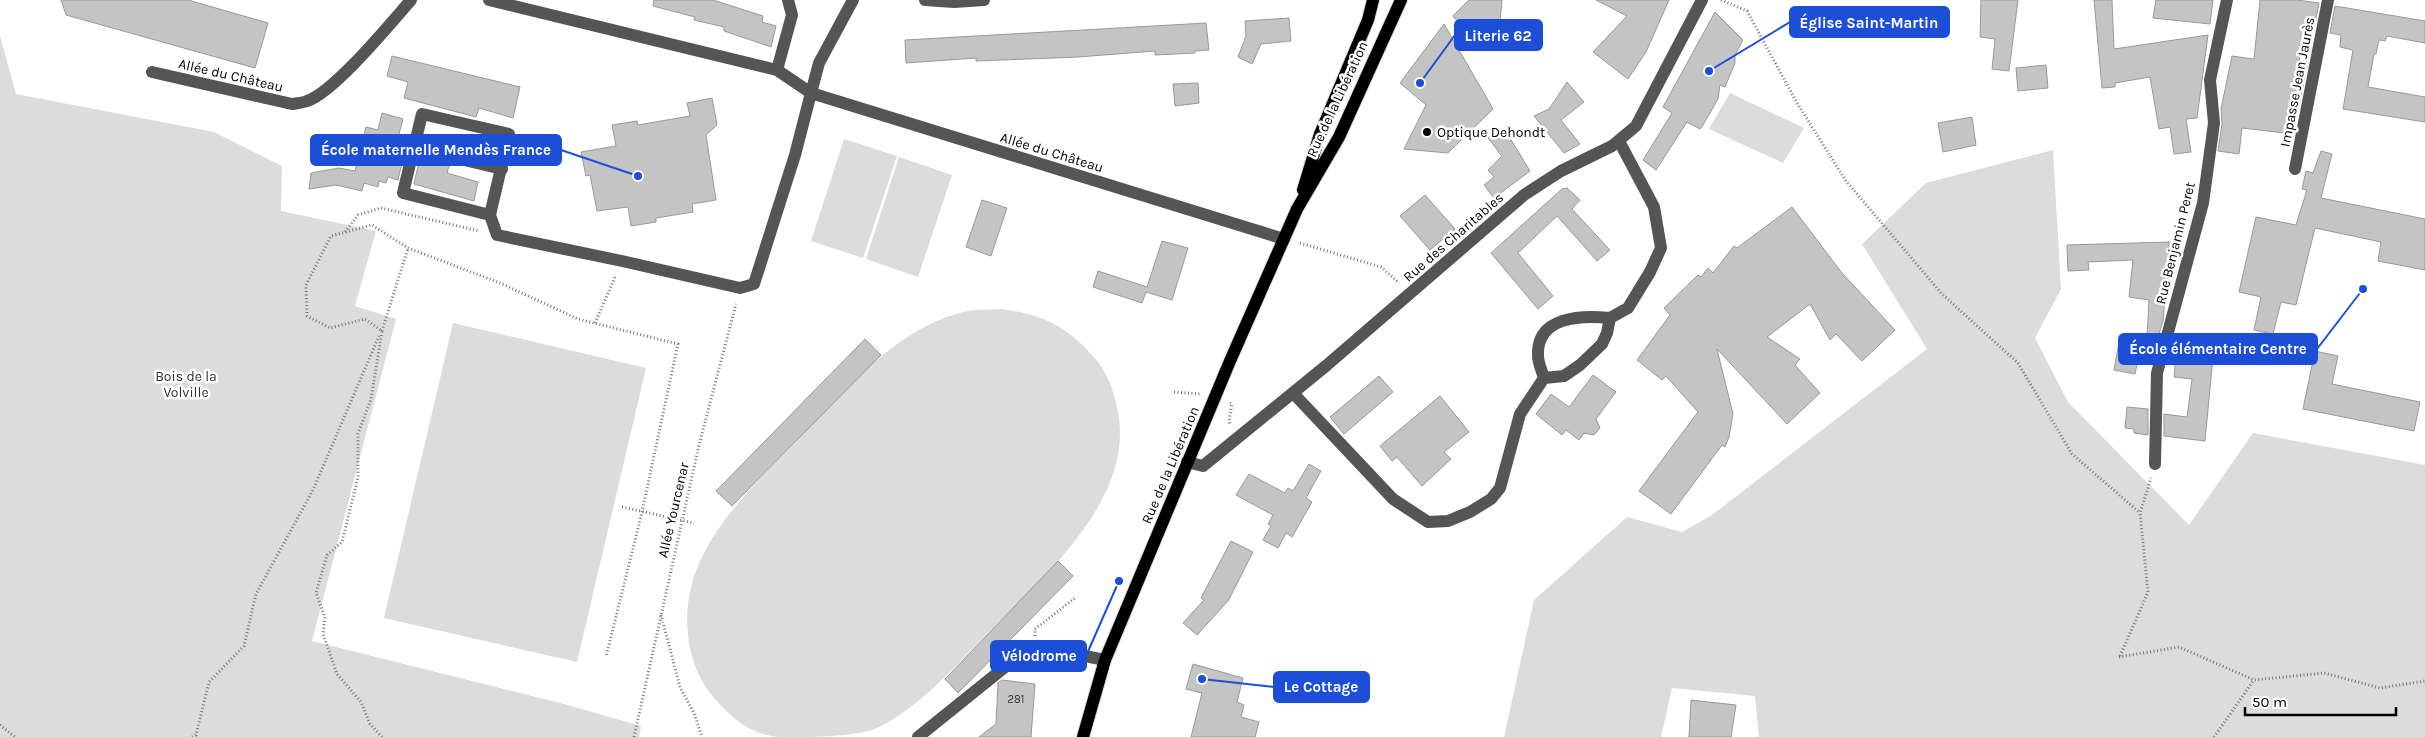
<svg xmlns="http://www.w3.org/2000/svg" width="2425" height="737" viewBox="0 0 2425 737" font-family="Karla,sans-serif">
<rect width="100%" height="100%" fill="#fff"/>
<g fill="#dcdcdc">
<path d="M0 36 16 94 214 132 282 166 281 211 376 231 355 306 396 319 312 641 564 704 641 726 639 737H0Z"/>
<path d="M1730 93 1804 128 1783 163 1709 129Z"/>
<path d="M844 139 897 156 863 258 811 241Z"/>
<path d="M2053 150 2061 289 2035 338 2068 402 2189 525 2253 433 2425 465V737H1759L1755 696 1672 688 1661 737H1504L1534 600 1627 517 1682 532 1712 515 1927 349 1862 244 1926 183Z"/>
<path d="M899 157 952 175 918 277 866 259Z"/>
<path d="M1001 309C1040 314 1065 325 1092 355 1106 370 1113 388 1117 407 1138 497 1044 576 989 632 954 667 919 709 873 730 846 737 812 737 782 737 755 737 733 720 716 700 700 683 690 658 688 635 679 552 745 495 797 441 845 392 896 326 968 311 978 309 990 310 1001 309Z"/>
<path d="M453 323 646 368 577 662 384 618Z"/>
</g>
<g fill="#c4c4c4" stroke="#999">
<path d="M61 0H188L268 23 255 68 66 15Z"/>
<path d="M654 0H713L763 16 762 22 776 26 771 47 724 31V27L694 20 695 17 653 6Z"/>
<path d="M1469 0H1502L1499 32 1481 50 1453 16Z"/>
<path d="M1596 0H1669L1646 52 1628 79 1593 52 1627 16Z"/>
<path d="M1981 0H2018L2009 71 1992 69 1995 39 1980 37Z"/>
<path d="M2094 0H2112L2114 49 2208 35 2197 118 2186 119 2191 152 2174 154 2170 127 2159 129 2150 77 2115 83V87L2102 88Z"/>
<path d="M2156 0H2213L2210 24 2153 18Z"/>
<path d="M2260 0H2297L2319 3 2314 29 2305 27 2299 60 2308 62 2293 134 2242 128 2239 154 2218 151 2222 124 2221 109 2232 56 2254 59Z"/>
<path d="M2335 6 2425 21V43L2387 36 2385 41 2379 40 2376 54H2374L2368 87 2425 97V122L2343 109 2353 50 2340 47 2341 35 2330 33Z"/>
<path d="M1715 12 1743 40 1735 55V63L1725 87 1720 85 1718 99 1703 125 1700 129 1687 122 1656 170 1643 160 1672 113 1663 107Z"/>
<path d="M1289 18 1291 41 1261 44 1252 64 1238 57 1246 36 1245 21Z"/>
<path d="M1206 23 1209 50 1195 51V53L1155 55V51L1078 57 976 61V58L906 63 905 40Z"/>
<path d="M1444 24 1493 109 1448 153 1404 149 1426 105 1400 83Z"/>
<path d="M392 56 520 87 513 118 479 108 476 117 404 98 408 82 387 76Z"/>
<path d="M2046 65 2048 88 2018 91 2016 68Z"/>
<path d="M1567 82 1584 102 1561 120 1580 144 1564 153 1534 116 1549 109Z"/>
<path d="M1198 83 1199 103 1175 106 1173 84Z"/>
<path d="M712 98 717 125 706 135 716 200 692 204 693 212 656 218V222L631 226 628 207 597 211 590 175 586 176 581 152 616 146 612 125 637 121 638 125 690 116 687 103Z"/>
<path d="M382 113 403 119 393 156 403 158 398 180 388 177 386 183 379 181 378 187 364 183 362 191 336 185 309 189 311 173 339 168 355 171 366 127 378 130Z"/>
<path d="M1972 117 1976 145 1943 152 1938 123Z"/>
<path d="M1505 130 1530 171 1494 198 1484 185 1494 177 1488 170 1502 156 1488 138Z"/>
<path d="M2321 151 2332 154 2321 198 2425 219V270L2378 261 2381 242 2315 228 2296 305 2281 302 2273 334 2254 330 2261 297 2239 292 2256 217 2296 225 2307 190 2302 189 2306 171 2313 173Z"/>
<path d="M424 159 449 166 447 173 478 182 474 201 414 184 419 162 423 163Z"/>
<path d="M1567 188 1580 200 1572 209 1610 250 1597 261 1557 216 1518 253 1553 296 1538 309 1491 253 1562 189Z"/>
<path d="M1425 195 1455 229 1430 250 1400 216Z"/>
<path d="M982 200 1007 208 991 256 966 247Z"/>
<path d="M1792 207 1842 273 1895 330 1862 361 1836 334 1830 340 1810 304 1767 337 1800 359 1795 365 1820 393 1787 424 1717 349 1733 414 1729 437 1725 447 1722 445 1671 514 1639 491 1698 412 1666 376 1662 380 1637 360 1670 315 1664 308 1698 275 1701 277 1708 268 1713 273 1734 246 1737 248Z"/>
<path d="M1162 241 1188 248 1172 300 1146 292 1142 303 1093 287 1098 271 1147 287Z"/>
<path d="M2169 242 2168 284H2166L2163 321 2158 337H2147L2149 300 2129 297 2133 260 2088 262 2089 270 2068 271 2067 245Z"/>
<path d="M2120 336 2142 341 2135 374 2114 370Z"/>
<path d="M865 339 881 355 732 506 716 491Z"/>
<path d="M2177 345 2201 347 2200 356 2213 357 2205 441 2164 436V414L2187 417 2192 379 2174 377Z"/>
<path d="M2315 351 2338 356 2332 384 2420 402 2414 431 2303 409Z"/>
<path d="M1593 375 1616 392 1596 419 1600 428 1594 435 1584 433 1579 440 1566 430 1562 435 1536 414 1551 394 1569 407Z"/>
<path d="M1379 376 1393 392 1344 434 1330 417Z"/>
<path d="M1440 396 1469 432 1444 452 1451 459 1422 486 1397 457 1392 461 1380 446Z"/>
<path d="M2127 407 2148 409V435L2134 433V429L2125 428Z"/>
<path d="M1309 464 1321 471 1306 498 1312 502 1292 537 1286 533 1278 548 1263 540 1271 526 1268 524 1273 515 1236 495 1249 474 1285 493 1288 488 1293 491Z"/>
<path d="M1231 541 1253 552 1228 601 1197 635 1183 623 1204 600 1201 598Z"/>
<path d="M1058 561 1073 576 958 693 945 679Z"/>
<path d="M1193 664 1243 678 1237 702 1244 705 1241 717 1259 722 1255 737H1191L1202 693 1186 689Z"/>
<path d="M1002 680 1035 684 1031 737H979L996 724 998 683Z"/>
<path d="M1691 700 1736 705 1731 737H1689Z"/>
</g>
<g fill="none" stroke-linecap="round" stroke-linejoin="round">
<g stroke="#dbdbdb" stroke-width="14">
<g id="major">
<path d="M1303 190 1320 134 1368 20 1373 0"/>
<path d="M1083 737 1105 660 1230 361 1297 209 1339 137 1401 0"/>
</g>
</g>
<g stroke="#777" stroke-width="3" stroke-dasharray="1 2.5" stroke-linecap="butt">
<path d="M1721 0 1747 11 1797 103 1846 181 1942 294 2018 363 2072 454 2140 513"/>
<path d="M345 232 358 215 381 208 479 231"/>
<path d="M1300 243 1381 267 1399 283"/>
<path d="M595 323 616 275"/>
<path d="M382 331 408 248"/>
<path d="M1174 392 1200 394"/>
<path d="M1230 403 1232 404 1229 421 1230 425"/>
<path d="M622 507 694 523"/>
<path d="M661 615 680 687 694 713 702 737"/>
<path d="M1035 636V629L1075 598"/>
<path d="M2120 656 2148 592 2140 513 2151 478"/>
<path d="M2119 657 2179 647 2254 680 2324 673 2380 688 2425 681"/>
<path d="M0 725 15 737"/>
<path d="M192 737 196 735 209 682 244 646 256 594 313 490 379 336"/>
<path d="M382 737 370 724 361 702 337 674 323 634 325 617 316 593 327 555 342 542 358 477V434L371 399 382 331 365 319 330 328 307 316 306 285 331 236 372 225 408 248 500 283 578 319 678 344 642 512 606 657"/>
<path d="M634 737 699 445 736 304"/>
<path d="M2214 737 2254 680"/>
</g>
<g stroke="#555" stroke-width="12">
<path d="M489 0 777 70 811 93 819 63 853 0"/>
<path d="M925 0 954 2 984 0"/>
<path d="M777 70 792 15 788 0"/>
<path d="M152 72 292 104C297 103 303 103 307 101 334 92 390 24 411 0"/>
<path d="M414 148 502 169"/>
<path d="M2295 169 2328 0"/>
<path d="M490 215 403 193 422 114 509 134 490 215 497 235 622 261 740 288 754 284 795 155 811 93 1284 239"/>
<path d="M1544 378C1542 371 1538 363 1538 356 1536 316 1582 315 1610 318"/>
<path d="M1293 393 1393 499 1428 522 1448 521 1470 512 1491 499 1500 488 1520 414 1544 378 1564 376 1580 365 1602 344 1607 333 1610 318 1628 308 1650 272 1661 248 1654 207 1619 141"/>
<path d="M1187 462 1203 466 1327 365 1524 195 1561 171 1612 146 1636 126 1702 0"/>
<path d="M2155 464 2157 373 2203 203 2214 123 2210 80 2227 0"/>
<path d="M918 737 1020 655 1055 650 1105 660"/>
</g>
<use href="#major" stroke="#000" stroke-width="12"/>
</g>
<circle fill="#000" stroke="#fff" stroke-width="2" cx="1427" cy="132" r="5"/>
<g text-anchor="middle" stroke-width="5" stroke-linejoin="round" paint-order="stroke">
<g font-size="11" fill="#313131">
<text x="1016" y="703">281</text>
</g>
<g font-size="14" fill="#000" stroke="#fff">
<text transform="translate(231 75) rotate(13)" y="5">Allée du Château</text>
<text transform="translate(2297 82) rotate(-79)" y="5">Impasse Jean Jaurès</text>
<text transform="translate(1337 99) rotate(-65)" y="5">Rue de la Libération</text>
<text transform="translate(1052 152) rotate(17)" y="5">Allée du Château</text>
<text transform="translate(1453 237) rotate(-41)" y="5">Rue des Charitables</text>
<text transform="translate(2175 243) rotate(-76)" y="5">Rue Benjamin Peret</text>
<text transform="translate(1170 465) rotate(-67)" y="5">Rue de la Libération</text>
<text transform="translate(673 510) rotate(-77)" y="5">Allée Yourcenar</text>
</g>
<g font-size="14" fill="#000" stroke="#fff" text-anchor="start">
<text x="1437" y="137">Optique Dehondt</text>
</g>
<g font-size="14" fill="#333" stroke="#fff">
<text x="186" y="381">Bois de la<tspan x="186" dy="16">Volville</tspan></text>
</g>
</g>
<path fill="none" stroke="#1d4ed8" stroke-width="2" d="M1709 71L1790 22M1420 83L1455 35M638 176L561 150M2363 289L2317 349M1119 581L1086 656M1202 679L1274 687"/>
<g fill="#1d4ed8" stroke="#fff" stroke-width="2">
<circle cx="1709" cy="71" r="5"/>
<circle cx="1420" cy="83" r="5"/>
<circle cx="638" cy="176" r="5"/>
<circle cx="2363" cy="289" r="5"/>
<circle cx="1119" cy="581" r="5"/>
<circle cx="1202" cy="679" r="5"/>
</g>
<g fill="#1d4ed8" stroke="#1d4ed8" stroke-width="2">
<rect x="1790" y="7" width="159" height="30" rx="5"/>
<rect x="1455" y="20" width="87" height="30" rx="5"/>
<rect x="311" y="135" width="250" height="30" rx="5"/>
<rect x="2119" y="334" width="198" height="30" rx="5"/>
<rect x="991" y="641" width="95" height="30" rx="5"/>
<rect x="1274" y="672" width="95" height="30" rx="5"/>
</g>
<g font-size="15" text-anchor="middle" font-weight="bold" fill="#fff">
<text x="1869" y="28">Église Saint-Martin</text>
<text x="1498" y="41">Literie 62</text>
<text x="436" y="155">École maternelle Mendès France</text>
<text x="2218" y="354">École élémentaire Centre</text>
<text x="1039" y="661">Vélodrome</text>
<text x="1321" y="692">Le Cottage</text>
</g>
<path d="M2245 707v8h151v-8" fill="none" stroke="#000000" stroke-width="2.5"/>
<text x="2252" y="707" font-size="15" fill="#000000" stroke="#ffffff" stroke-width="4" paint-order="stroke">50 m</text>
</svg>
